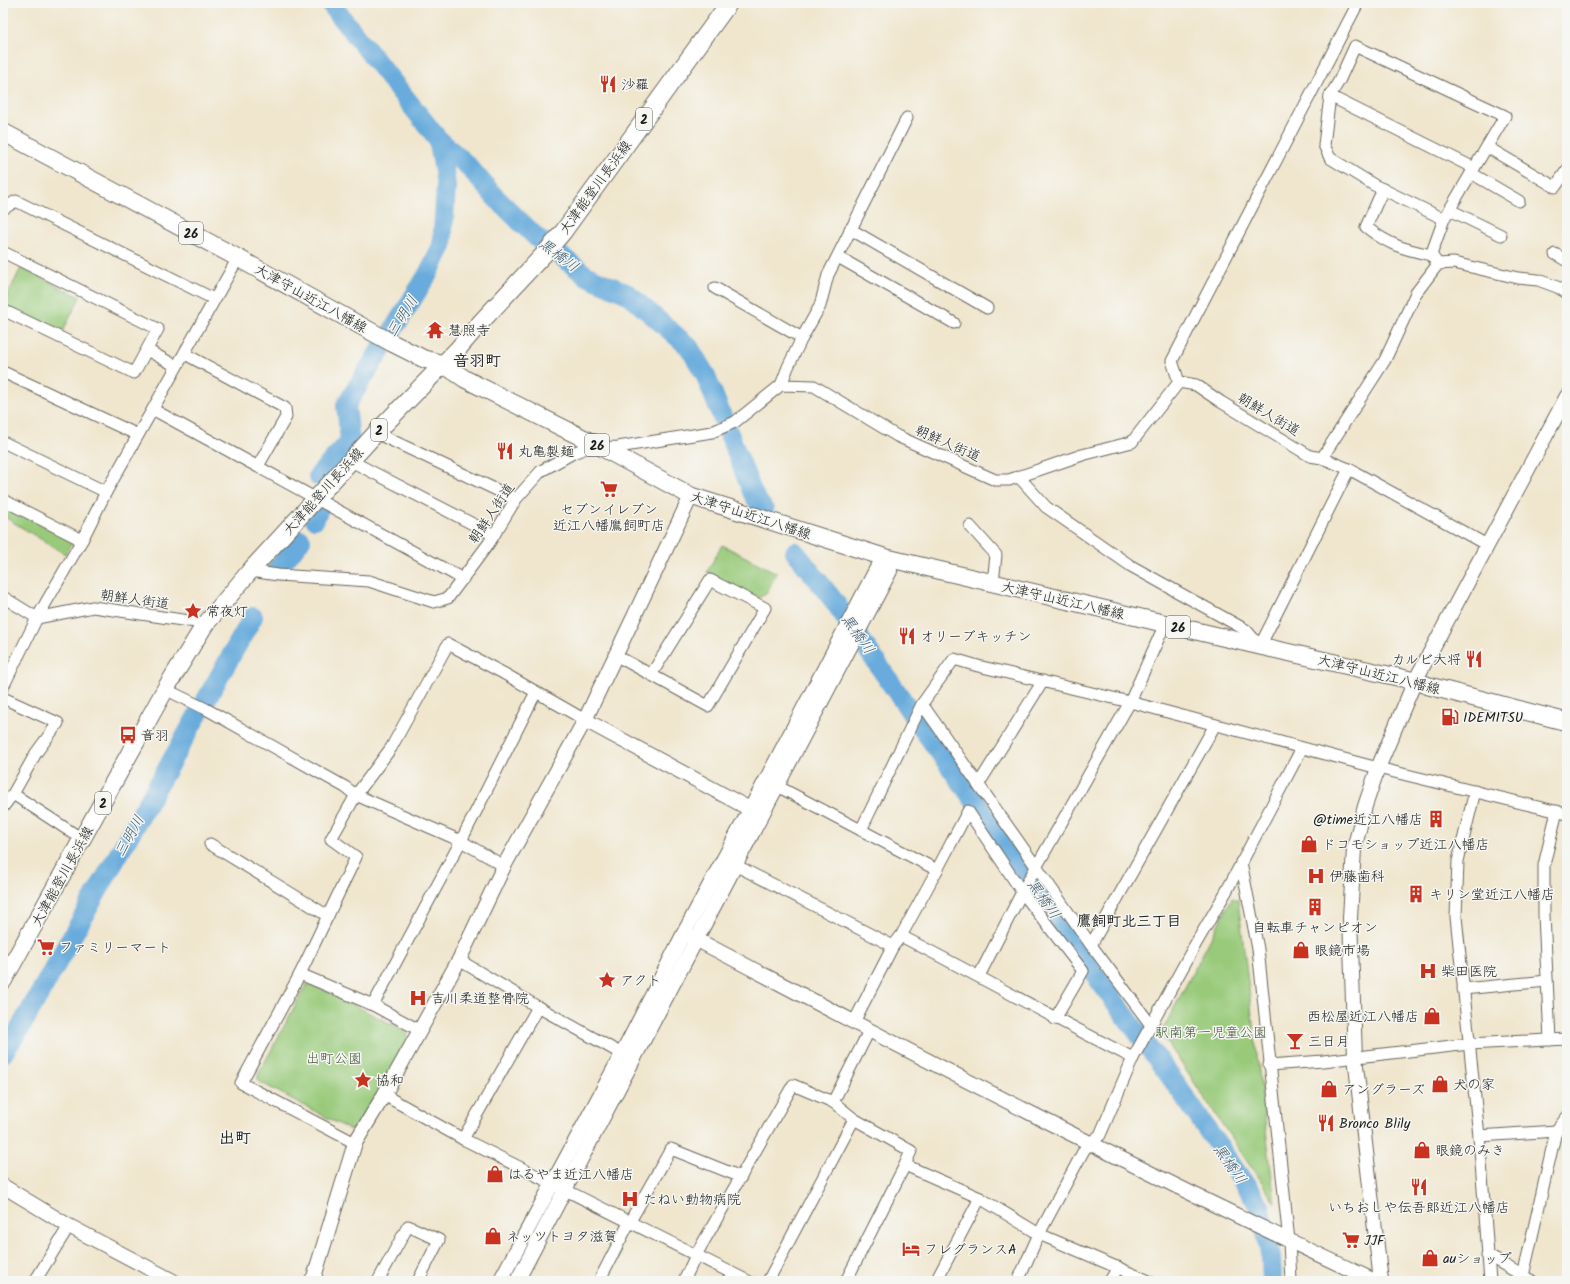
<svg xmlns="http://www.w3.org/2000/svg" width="1570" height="1284" viewBox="0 0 1570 1284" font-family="Kalam,'Klee One',sans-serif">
<rect width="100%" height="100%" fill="#f6f6f2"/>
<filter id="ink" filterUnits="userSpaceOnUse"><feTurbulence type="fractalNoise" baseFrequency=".025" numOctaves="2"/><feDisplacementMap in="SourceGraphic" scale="8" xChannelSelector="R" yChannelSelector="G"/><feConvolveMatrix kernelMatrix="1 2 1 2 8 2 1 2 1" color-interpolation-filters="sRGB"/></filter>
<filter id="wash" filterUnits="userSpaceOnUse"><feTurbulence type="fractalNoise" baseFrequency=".012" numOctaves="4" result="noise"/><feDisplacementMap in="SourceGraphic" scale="16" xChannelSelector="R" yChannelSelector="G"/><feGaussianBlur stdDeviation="0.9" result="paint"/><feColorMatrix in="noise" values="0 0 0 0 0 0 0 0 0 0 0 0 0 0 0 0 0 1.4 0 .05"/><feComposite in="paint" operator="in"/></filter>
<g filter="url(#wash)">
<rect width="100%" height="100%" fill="#f0e6ce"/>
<g fill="#99ca7a" stroke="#5a734b">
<path d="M21 268 80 297 62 333 3 304Z"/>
<path d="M3 506 69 538 71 544 65 554 3 516Z"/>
<path d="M722 545 777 573 766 594 758 598 707 572Z"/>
<path d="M1232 898 1238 900 1275 1203 1161 1033Z"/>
<path d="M306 985H314L405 1031 409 1041 360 1129 350 1130 258 1081V1075Z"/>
</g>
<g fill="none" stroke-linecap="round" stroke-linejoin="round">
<g stroke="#67abdc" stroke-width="20">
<path d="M330 3 438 139 468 166 495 197 536 237 587 276 628 294 689 347 705 374 754 496 764 510"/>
<path d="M318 476 350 441 346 405 428 274 442 246 446 187 444 171 438 139"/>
<path d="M315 519 319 508"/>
<path d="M795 552 834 601 910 711 1024 870 1098 979 1175 1083 1260 1206 1271 1258 1272 1281"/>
<path d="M277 569 301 540"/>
<path d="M3 1053 19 1030 253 617"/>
</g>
</g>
</g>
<g filter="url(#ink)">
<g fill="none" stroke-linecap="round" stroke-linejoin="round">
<g stroke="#66635a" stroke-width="13">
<g id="minor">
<path d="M1330 96 1474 168"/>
<path d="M1487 147 1555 187 1567 170"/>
<path d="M1471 173 1519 201"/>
<path d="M1383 189 1366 227C1389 245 1403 249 1431 255"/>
<path d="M3 209 16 201 214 299"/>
<path d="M1450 210 1501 235"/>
<path d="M850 229 987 308"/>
<path d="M3 252 158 329 134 373 3 310"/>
<path d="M1555 254 1567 261"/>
<path d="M838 257 954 323"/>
<path d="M1438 264 1431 255 1444 219 1505 116 1355 46 1339 81 1330 96 1324 145 1330 158 1374 185 1444 219"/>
<path d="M715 288 802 338 820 306 828 275 907 118"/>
<path d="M147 350 176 366"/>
<path d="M185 354 285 408 286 417 258 466"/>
<path d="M3 372 138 435"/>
<path d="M1179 382 1172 361 1358 3"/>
<path d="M781 385 788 367 802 338"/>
<path d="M154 410 463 579"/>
<path d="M376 433 516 499"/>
<path d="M3 442 106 492"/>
<path d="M1322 458 1349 469 1487 545"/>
<path d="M351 461 494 535"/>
<path d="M1019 477 1046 507 1131 566 1246 630 1260 646 1349 469"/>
<path d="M3 500 82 540"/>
<path d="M970 526 996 555 993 583"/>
<path d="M250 571 278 575 369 581 434 602 448 598 489 543 516 499 541 471 573 453 586 448 618 447 712 432 735 422 781 385 814 386 897 436 995 480H1009L1082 455 1132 442 1179 382 1196 385 1221 402 1310 456 1322 458 1385 360 1416 293 1438 264 1454 263 1518 278 1538 280 1557 287 1567 293"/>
<path d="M3 597 37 618 82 540 106 492 238 258"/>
<path d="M615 655 708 706 765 608 710 580 651 675"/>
<path d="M3 687 37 618 93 607 196 622 204 626"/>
<path d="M166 688 173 693 206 709 345 787 356 795 461 841 504 866"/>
<path d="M3 698 58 723 36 753 13 794 3 807"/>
<path d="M922 704 1091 945 1151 1025"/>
<path d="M978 785 1043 681"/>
<path d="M777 786 937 870"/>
<path d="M1475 791 1458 861 1456 917 1479 1136 1490 1281"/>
<path d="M13 794 82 839"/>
<path d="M861 830 922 704 954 659 978 666 1130 702 1378 768 1567 814"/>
<path d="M210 844 328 916"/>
<path d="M1241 862 1258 949 1289 1241 1291 1281"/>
<path d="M735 865 893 946"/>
<path d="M901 936C979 976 1055 1019 1133 1058"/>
<path d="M1091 945 1215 725"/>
<path d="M459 960 538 1007 622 1054"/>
<path d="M300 974 373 1005 419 1030"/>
<path d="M979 976 1022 892 1130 702 1165 624"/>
<path d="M1463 989 1547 981"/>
<path d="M373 1005 461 841 536 692"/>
<path d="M854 1022 893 946 901 936 937 870 968 811 1022 892 1083 971 1055 1019"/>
<path d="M1550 1040 1544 915V865L1557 811"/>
<path d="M1269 1065 1323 1061 1469 1044 1567 1039"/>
<path d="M384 1095 463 1139 748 1281"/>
<path d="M833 1102 869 1031"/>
<path d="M1479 1136 1556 1131"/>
<path d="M463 1139 538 1007"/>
<path d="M355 1143 241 1083 300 974 356 857 331 839 356 795 391 748 448 644 503 673 585 720"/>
<path d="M905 1165 980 1198 1039 1234 1149 1281"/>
<path d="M1487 1255 1532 1281"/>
<path d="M1523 1276 1556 1131 1567 1117"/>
<path d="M35 1281 69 1226"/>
<path d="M378 1281 408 1226 439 1240 418 1281"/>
<path d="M599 1281 629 1223 671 1149 741 1177"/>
<path d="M684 1281 696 1255 793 1085 833 1102 854 1119 911 1151 905 1165 846 1281"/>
<path d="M768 1281 854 1119"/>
<path d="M936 1281 980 1198"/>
<path d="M1018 1281 1039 1234 1084 1150 1090 1143 1100 1135 1133 1058 1195 945 1226 892 1302 748"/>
<path d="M1110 1281 1118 1267"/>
</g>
</g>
<g stroke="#66635a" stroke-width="16">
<g id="tertiary">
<path d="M585 720 759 814"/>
<path d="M688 935C915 1055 1142 1173 1375 1281"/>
<path d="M3 1186 69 1226 173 1281"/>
<path d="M311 1281 314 1277 355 1143 384 1095 459 960 504 866 585 720 691 496"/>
<path d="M500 1281 622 1054 684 933 766 780 877 568 887 558"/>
<path d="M517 1281 890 571 887 558"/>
<path d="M1381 1281 1355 1057 1350 918 1354 849 1365 806 1378 768 1415 681 1567 396"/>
</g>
</g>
<g stroke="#66635a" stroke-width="19">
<g id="primary">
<path d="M3 132 238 258 392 343 424 359 443 364 465 379 601 447 691 496 887 558 1260 646 1415 681 1429 686 1567 722"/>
<path d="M3 981 166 688 204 626 250 571 376 433 457 350 481 322 546 252 563 232 729 3"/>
</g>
</g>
<use href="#minor" stroke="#fff" stroke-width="11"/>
<use href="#tertiary" stroke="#fff" stroke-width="14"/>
<use href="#primary" stroke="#fff" stroke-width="17"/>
</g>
</g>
<defs>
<g id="restaurant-bare" transform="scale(1.38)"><path d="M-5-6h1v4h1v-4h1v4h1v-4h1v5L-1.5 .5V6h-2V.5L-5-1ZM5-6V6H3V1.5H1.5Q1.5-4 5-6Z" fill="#c8321e" stroke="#f6f6f2" stroke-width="2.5" paint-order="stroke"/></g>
<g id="temple-bare" transform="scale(1.38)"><path d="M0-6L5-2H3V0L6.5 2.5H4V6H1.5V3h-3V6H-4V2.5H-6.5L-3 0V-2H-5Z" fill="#c8321e" stroke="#f6f6f2" stroke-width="2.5" paint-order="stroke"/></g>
<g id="supermarket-bare" transform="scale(1.38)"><path d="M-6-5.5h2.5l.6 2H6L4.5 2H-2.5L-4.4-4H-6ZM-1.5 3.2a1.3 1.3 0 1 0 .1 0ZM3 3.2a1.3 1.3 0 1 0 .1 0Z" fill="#c8321e" stroke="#f6f6f2" stroke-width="2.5" paint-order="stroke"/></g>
<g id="sight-bare" transform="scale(1.38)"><path d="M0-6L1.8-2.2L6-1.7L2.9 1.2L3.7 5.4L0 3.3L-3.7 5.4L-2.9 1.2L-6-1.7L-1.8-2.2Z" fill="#c8321e" stroke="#f6f6f2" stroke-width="2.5" paint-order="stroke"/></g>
<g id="fuel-bare" transform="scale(1.38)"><path d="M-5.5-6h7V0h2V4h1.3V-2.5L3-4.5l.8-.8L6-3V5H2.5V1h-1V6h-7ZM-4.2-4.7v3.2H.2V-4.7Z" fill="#c8321e" stroke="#f6f6f2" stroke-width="2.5" paint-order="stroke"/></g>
<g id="bus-bare" transform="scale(1.38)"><path d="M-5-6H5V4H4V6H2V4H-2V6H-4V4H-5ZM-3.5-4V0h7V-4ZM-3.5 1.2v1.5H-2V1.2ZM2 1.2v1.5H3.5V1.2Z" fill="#c8321e" stroke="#f6f6f2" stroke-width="2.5" paint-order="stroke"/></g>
<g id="building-bare" transform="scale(1.38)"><path d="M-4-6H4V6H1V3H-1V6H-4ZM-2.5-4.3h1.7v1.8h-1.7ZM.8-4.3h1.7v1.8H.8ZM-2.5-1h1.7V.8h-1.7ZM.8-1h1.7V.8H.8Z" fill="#c8321e" stroke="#f6f6f2" stroke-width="2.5" paint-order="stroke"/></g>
<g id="shop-bare" transform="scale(1.38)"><path d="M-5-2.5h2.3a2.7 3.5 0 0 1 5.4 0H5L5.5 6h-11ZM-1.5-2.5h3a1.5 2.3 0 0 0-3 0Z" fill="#c8321e" stroke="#f6f6f2" stroke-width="2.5" paint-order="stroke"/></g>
<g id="hospital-bare" transform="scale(1.38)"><path d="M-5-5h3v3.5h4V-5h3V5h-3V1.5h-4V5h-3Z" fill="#c8321e" stroke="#f6f6f2" stroke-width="2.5" paint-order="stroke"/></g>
<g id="bar-bare" transform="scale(1.38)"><path d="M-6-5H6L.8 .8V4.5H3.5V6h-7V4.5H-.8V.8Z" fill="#c8321e" stroke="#f6f6f2" stroke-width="2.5" paint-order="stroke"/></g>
<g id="hotel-bare" transform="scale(1.38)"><path d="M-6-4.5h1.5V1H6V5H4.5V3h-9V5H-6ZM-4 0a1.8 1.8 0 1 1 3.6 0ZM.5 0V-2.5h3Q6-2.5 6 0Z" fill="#c8321e" stroke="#f6f6f2" stroke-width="2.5" paint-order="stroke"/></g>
</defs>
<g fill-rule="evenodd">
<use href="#restaurant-bare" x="608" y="84"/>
<use href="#temple-bare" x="435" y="330"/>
<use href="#restaurant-bare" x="505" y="451"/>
<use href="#supermarket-bare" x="609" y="489"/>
<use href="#sight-bare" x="193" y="611"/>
<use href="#restaurant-bare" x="907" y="636"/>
<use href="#restaurant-bare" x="1474" y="659"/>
<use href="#fuel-bare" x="1450" y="717"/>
<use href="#bus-bare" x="128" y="735"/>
<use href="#building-bare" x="1436" y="819"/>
<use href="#shop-bare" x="1309" y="844"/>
<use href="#hospital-bare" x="1316" y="876"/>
<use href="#building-bare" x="1416" y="894"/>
<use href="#building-bare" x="1315" y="907"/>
<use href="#supermarket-bare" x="46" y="947"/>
<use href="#shop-bare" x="1301" y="950"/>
<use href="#hospital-bare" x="1428" y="971"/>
<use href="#sight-bare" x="607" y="980"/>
<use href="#hospital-bare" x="418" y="998"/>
<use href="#shop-bare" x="1432" y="1016"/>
<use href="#bar-bare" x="1295" y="1041"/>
<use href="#sight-bare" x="363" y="1080"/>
<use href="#shop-bare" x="1440" y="1084"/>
<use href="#shop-bare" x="1329" y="1089"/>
<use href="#restaurant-bare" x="1326" y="1123"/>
<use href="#shop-bare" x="1422" y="1150"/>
<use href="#shop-bare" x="495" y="1174"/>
<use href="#restaurant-bare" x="1419" y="1187"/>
<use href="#hospital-bare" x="630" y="1199"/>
<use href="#shop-bare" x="493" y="1236"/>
<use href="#supermarket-bare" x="1351" y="1240"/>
<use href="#hotel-bare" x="911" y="1249"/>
<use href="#shop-bare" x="1430" y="1258"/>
</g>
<g text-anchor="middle" stroke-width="3" stroke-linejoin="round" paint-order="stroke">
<g fill="#f6f6f2" stroke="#5d5d5c" stroke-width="1">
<rect x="636" y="108" width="16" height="22" rx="3"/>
<rect x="179" y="222" width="24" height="22" rx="3"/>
<rect x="371" y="419" width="16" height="22" rx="3"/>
<rect x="585" y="434" width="24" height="22" rx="3"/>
<rect x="1166" y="616" width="24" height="22" rx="3"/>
<rect x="95" y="792" width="16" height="22" rx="3"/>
</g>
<g font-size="13" font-weight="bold" fill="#1c1c1c">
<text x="644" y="124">2</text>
<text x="191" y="238">26</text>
<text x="379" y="435">2</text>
<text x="597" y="450">26</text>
<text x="1178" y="632">26</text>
<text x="103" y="808">2</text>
</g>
<g font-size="14" fill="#1c1c1c" stroke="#f6f6f2" text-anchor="start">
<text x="621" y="89">沙羅</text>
<text x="448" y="335">慧照寺</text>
<text x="518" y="456">丸亀製麺</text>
<text x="609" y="514" text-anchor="middle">セブンイレブン<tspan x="609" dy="16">近江八幡鷹飼町店</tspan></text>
<text x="206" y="616">常夜灯</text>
<text x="920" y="641">オリーブキッチン</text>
<text x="1461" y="664" text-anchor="end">カルビ大将</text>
<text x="1463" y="722">IDEMITSU</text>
<text x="141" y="740">音羽</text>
<text x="1423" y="824" text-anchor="end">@time近江八幡店</text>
<text x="1322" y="849">ドコモショップ近江八幡店</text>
<text x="1329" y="881">伊藤歯科</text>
<text x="1429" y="899">キリン堂近江八幡店</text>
<text x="1315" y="932" text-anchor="middle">自転車チャンピオン</text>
<text x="59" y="952">ファミリーマート</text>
<text x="1314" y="955">眼鏡市場</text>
<text x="1441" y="976">柴田医院</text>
<text x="620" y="985">アクト</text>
<text x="431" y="1003">吉川柔道整骨院</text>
<text x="1419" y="1021" text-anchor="end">西松屋近江八幡店</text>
<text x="1308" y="1046">三日月</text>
<text x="376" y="1085">協和</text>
<text x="1453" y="1089">犬の家</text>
<text x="1342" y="1094">アングラーズ</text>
<text x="1339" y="1128">Bronco Blily</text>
<text x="1435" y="1155">眼鏡のみき</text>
<text x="508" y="1179">はるやま近江八幡店</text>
<text x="643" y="1204">たねい動物病院</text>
<text x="1419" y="1212" text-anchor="middle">いちおしや伝吾郎近江八幡店</text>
<text x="506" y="1241">ネッツトヨタ滋賀</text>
<text x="1364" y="1245">JJF</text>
<text x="924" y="1254">フレグランスA</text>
<text x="1443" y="1263">auショップ</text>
</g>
<g font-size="14" fill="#1c1c1c" stroke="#f6f6f2">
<text transform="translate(595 187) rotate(-54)" y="5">大津能登川長浜線</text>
<text transform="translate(311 298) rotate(29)" y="5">大津守山近江八幡線</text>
<text transform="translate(1269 414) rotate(31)" y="5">朝鮮人街道</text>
<text transform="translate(948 443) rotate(24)" y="5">朝鮮人街道</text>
<text transform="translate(323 491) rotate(-48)" y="5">大津能登川長浜線</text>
<text transform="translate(491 513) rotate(-56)" y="5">朝鮮人街道</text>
<text transform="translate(751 515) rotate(18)" y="5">大津守山近江八幡線</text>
<text transform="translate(135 599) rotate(8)" y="5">朝鮮人街道</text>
<text transform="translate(1063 600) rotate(13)" y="5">大津守山近江八幡線</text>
<text transform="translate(1379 674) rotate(14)" y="5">大津守山近江八幡線</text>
<text transform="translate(62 876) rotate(-61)" y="5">大津能登川長浜線</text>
</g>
<g font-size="14" fill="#48593d" stroke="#f6f6f2">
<text x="1211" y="1037">駅南第一児童公園</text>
<text x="334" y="1063">出町公園</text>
</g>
<g font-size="15" font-style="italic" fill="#3e5c72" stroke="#f6f6f2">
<text transform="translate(559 255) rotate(37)" y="5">黒橋川</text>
<text transform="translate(402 316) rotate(-58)" y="5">三明川</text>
<text transform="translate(858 634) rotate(55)" y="5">黒橋川</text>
<text transform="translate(129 836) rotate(-61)" y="5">三明川</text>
<text transform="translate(1044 899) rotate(55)" y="5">黒橋川</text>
<text transform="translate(1230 1164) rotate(55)" y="5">黒橋川</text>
</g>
<g font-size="15" font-weight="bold" fill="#1c1c1c" stroke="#f6f6f2">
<text x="1129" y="926">鷹飼町北三丁目</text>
</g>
<g font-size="16" font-weight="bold" fill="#1c1c1c" stroke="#f6f6f2">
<text x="477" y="366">音羽町</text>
<text x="235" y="1143">出町</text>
</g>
</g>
<rect width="1570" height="1284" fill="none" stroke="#f6f6f2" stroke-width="16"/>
</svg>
